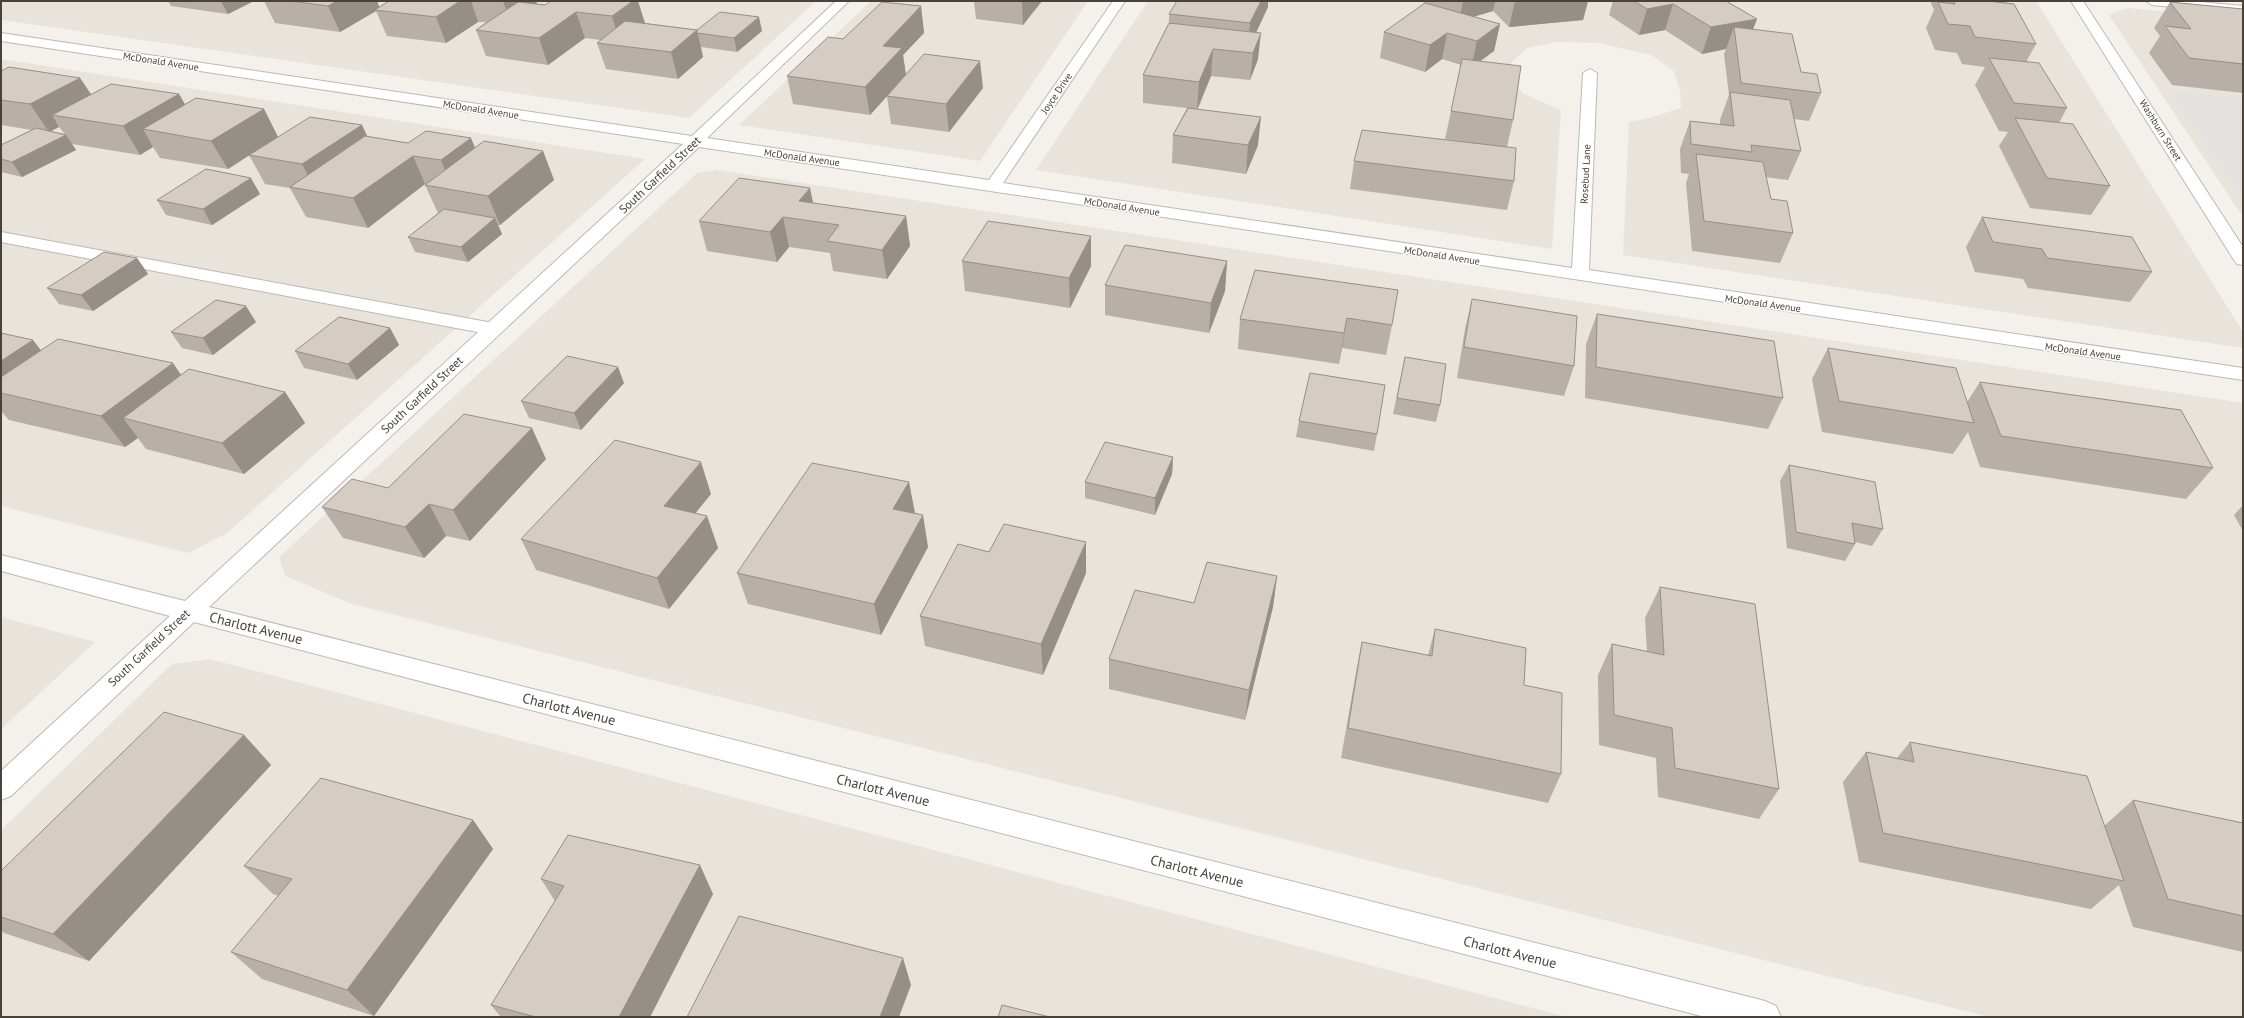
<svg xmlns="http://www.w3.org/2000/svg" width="2244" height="1018" viewBox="0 0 2244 1018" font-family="'PT Sans',sans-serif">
<rect width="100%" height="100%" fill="#f4f1ed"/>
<g fill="#e8e3db">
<path d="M1 1H816L689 118 1 20Z"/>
<path d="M871 1H1088L980 161 739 125Z"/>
<path d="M1148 1H2036L2243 332V348L1623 255 1629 122 1649 118 1681 108 1680 92 1674 71 1651 55 1599 43 1556 42 1527 48 1512 62 1509 79 1524 94 1561 110 1552 249 1036 170Z"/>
<path d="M2128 8 2243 19V217L2109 15Z"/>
<path d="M1 59 645 159 227 533 188 553 1 506Z"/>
<path d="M717 170 2243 403V1017H1989L352 604 285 576 279 557 697 173Z"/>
<path d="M1 617 95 642 1 729Z"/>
<path d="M210 659 1567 1017H1568H1V830L172 664Z"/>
</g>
<path fill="#e4e2e0" d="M2168 91 2243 99V197Z"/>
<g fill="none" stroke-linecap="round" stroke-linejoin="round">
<g stroke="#bfb8b0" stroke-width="2">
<path id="service" d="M1 232 493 323 500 325 502 329 500 333 493 335 1 242Z"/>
</g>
<g stroke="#bfb8b0" stroke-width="2">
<g id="minor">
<path d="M836 1H849L707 138 989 180 1113 1H1125L1003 183 1572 268 1583 73 1590 69 1597 73 1589 270 2243 368V380L699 147 209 607 1765 1001 1776 1006 1781 1017H1705L194 622 11 796 1 800V771L170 616 1 571V555L185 601 683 144 1 41V33L692 136Z"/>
<path d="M2071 1H2083L2243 247V265L2237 264 2234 260Z"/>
<path d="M2146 1H2191L2243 6V14L2152 5Z"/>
</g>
</g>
<use href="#service" fill="#fff" fill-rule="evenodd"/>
<use href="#minor" fill="#fff" fill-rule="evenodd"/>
</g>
<g fill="#b7afa8" fill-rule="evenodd">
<path d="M168 1H254L228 14 171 6Z"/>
<path d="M264 1H377L379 7 389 1H536L537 4 545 5 551 1 645 23 697 30 762 31 737 52 701 47 703 57 678 79 606 69 597 43 601 40 585 38 548 65 486 56 476 30 486 22H478L446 43 387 36 376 11 340 32 275 23Z"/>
<path d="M974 1H1042L1023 25 976 19Z"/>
<path d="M1421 1H1588L1583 20 1509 27 1493 11 1473 17 1500 24 1494 51 1480 61 1513 120 1507 147 1514 181 1507 210 1350 189 1354 161 1472 143 1445 139 1461 65 1442 59 1425 72 1380 58 1384 32 1427 4Z"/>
<path d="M1613 1H1726L1757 19 1753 29 1801 72 1821 93 1809 121 1794 119 1801 151 1788 180 1766 177 1771 199 1793 233 1780 263 1692 251 1686 183 1689 174 1681 173 1680 149 1690 121 1720 125V120L1729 95 1724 54 1726 49 1702 54 1665 30 1639 35 1609 15Z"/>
<path d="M1930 1H2007L2006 3 2036 44 2026 62 2067 108 2059 123 2110 186 2091 215 2030 208 1999 146 2008 132 1999 131 1975 85 1985 67 1962 64 1957 53 1935 50 1926 28 1934 10Z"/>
<path d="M2170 2 2243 9V93L2172 85 2149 53 2160 36 2154 28Z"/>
<path d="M921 6 924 33 903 55 906 75 870 115 793 104 787 76 843 39Z"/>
<path d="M1268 7 1256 32 1258 59 1250 80 1211 76 1198 109 1258 145 1246 174 1172 163 1173 135 1187 108 1143 103V75L1169 23V14Z"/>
<path d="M1 71 80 78 91 94H179L185 105 264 109 278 137 362 125 367 137 408 143 475 148 543 151 554 180 500 225H498L502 234 468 262 415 252 408 237 438 213 425 185H426L425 184 368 228 306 217 290 188 265 184 249 155 228 169 160 158 153 147 140 155 72 144 76 150 22 177 1 172V145L32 130 1 125ZM59 127 65 134 51 131Z"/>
<path d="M983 88 949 132 891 124 887 96Z"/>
<path d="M260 194 212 225 166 215 157 200Z"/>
<path d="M813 203 906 216 910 246 887 279 833 271 830 253 789 247 777 262 707 251 699 221Z"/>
<path d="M1982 217 2152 272 2130 302 2028 288 2023 279 1975 272 1966 247Z"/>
<path d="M137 258 148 274 93 311 59 304 47 288Z"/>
<path d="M962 261 1091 266 1070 308 965 291Z"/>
<path d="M1227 261 1225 291 1209 333 1105 315V285Z"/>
<path d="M1255 270 1392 325 1386 355 1342 348 1339 364 1238 349 1240 319Z"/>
<path d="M1472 299 1574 366 1564 396 1457 378 1465 329Z"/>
<path d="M1597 314 1783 398 1768 429 1585 398 1586 344Z"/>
<path d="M256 322 213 355 182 348 171 332Z"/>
<path d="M390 328 399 345 357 380 304 368 295 351Z"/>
<path d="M1 333 41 350 181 375 285 392 305 423 244 474 146 449 138 438 125 447 9 420 1 411Z"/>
<path d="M1828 348 1967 402 1980 382 2213 468 2186 499 1980 467 1968 432 1953 454 1822 432 1812 379Z"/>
<path d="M1405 357 1440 405 1436 422 1393 414Z"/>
<path d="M624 383 581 430 529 418 521 401Z"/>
<path d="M1299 421 1377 434 1374 451 1296 437Z"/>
<path d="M1173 457 1172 474 1155 515 1085 498V482Z"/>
<path d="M546 459 470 541 446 536 424 558 343 538 322 507 388 488Z"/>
<path d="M1789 465 1883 529 1872 546 1855 542V544L1845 561 1787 548 1780 481Z"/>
<path d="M909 482 914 514 928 547 881 635 748 604 737 573Z"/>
<path d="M711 494 695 513 707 516 718 548 669 609 536 570 521 539Z"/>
<path d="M2243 505V531L2234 515Z"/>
<path d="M989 552 1086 573 1043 675 925 646 920 616Z"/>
<path d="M1277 576 1273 607 1245 720 1109 689V659L1194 603Z"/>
<path d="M1660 587 1779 789 1759 819 1658 797 1656 758 1599 745 1598 675 1612 644 1647 652 1645 618Z"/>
<path d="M1435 629 1524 685 1561 774 1548 803 1341 758 1356 672 1362 642 1428 655Z"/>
<path d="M244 735 271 765 89 961 4 933 1 930V871Z"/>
<path d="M1910 742 2104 826 2133 800 2243 823V952L2133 927 2119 885 2091 909 1859 862 1843 782 1866 752 1897 758Z"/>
<path d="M473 820 493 849 374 1016 262 979 231 952 279 896 273 894 244 866Z"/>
<path d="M541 879 713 894 650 1017H501L491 1005 555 901Z"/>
</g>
<g fill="#958f88">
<path d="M221 1H254L228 14Z"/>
<path d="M337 1H377L380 9 375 10 376 11 340 32 328 6Z"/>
<path d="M460 1H471L478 22 446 43 436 17Z"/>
<path d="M503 1H536L538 7 512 25Z"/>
<path d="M633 1H638L645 23 620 42 612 16Z"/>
<path d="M1022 1H1042L1023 25Z"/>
<path d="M1261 1H1268V7L1248 50 1250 23Z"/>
<path d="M1463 1H1495L1493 11 1459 21Z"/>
<path d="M1515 1H1588L1583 20 1509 27Z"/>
<path d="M1673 4 1665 30 1639 35 1647 9Z"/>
<path d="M921 6 924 33 903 55 906 75 870 115 865 87 883 46Z"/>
<path d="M576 12 585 38 548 65 539 38Z"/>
<path d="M759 17 762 31 737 52 734 38Z"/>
<path d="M1757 19 1747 45 1734 27 1726 49 1702 54 1711 27Z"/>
<path d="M1500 24 1494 51 1471 68 1477 41Z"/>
<path d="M697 30 703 57 678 79 671 52Z"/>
<path d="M1261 33 1258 59 1250 80 1253 53Z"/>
<path d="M1447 33 1442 59 1425 72 1430 45Z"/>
<path d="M1213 49 1211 76 1197 109 1199 82Z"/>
<path d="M980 61 983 88 949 132 946 104Z"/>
<path d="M80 78 98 105 52 115 59 127 49 132 30 104Z"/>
<path d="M179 94 195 122 143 129 153 147 140 155 123 126Z"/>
<path d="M264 109 278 137 228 169 211 141Z"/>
<path d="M1261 117 1258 145 1246 174 1248 145Z"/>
<path d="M362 125 375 153 317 192 302 164Z"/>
<path d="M66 135 76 150 22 177 12 162Z"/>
<path d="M471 138 483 167 453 189 441 160Z"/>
<path d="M543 151 554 180 500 225 488 196Z"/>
<path d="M413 156 425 184 368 228 353 198Z"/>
<path d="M251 178 260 194 212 225 203 209Z"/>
<path d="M810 188 816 217 799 201Z"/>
<path d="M906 216 910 246 887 279 882 250Z"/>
<path d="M783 217 789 247 777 262 770 232Z"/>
<path d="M495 218 502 234 468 262 461 247Z"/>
<path d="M1091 236V266L1070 308 1069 278Z"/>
<path d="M137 258 148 274 93 311 81 295Z"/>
<path d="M1227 261 1225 291 1209 333 1211 303Z"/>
<path d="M246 306 256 322 213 355 203 338Z"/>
<path d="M1347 318 1342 348 1339 364 1344 333Z"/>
<path d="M390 328 399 345 357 380 348 364Z"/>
<path d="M33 340 57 371 1 393V361Z"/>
<path d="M173 363 194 394 123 418 138 438 125 447 101 416Z"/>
<path d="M618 367 624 383 581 430 574 413Z"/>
<path d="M285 392 305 423 244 474 222 443Z"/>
<path d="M532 428 546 459 470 541 453 510Z"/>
<path d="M1173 457 1172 474 1155 515V498Z"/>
<path d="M701 462 711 494 676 537 664 506Z"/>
<path d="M909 482 915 513 899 540 893 509Z"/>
<path d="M429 504 446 536 424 558 405 527Z"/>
<path d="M923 515 928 547 881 635 874 604Z"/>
<path d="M707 516 718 548 669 609 657 578Z"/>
<path d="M1086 542V573L1043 675 1041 644Z"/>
<path d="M1277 576 1273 607 1245 720 1249 690Z"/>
<path d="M244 735 271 765 89 961 53 934Z"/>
<path d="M473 820 493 849 374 1016 347 990Z"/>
<path d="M700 865 713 894 650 1017H619Z"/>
<path d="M903 958 911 985 899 1017H880Z"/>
</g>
<g fill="#d5ccc3" stroke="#958f88">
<path d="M291 1H337L328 6Z"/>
<path d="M389 1H460L436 17 375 10Z"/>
<path d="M551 1H633L612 16 576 12 539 38 476 30 518 2 545 5Z"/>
<path d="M1177 1H1261L1250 23 1169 14Z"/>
<path d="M1634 1H1726L1757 19 1711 27 1673 4 1647 9Z"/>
<path d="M1954 1H1987L2014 4 2036 44 1975 37 1970 26 1948 24 1938 2 1955 4Z"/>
<path d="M882 2 921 6 883 46 902 48 865 87 787 76 828 37 843 39Z"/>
<path d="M2170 2 2243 9V64L2189 58 2165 26 2191 29Z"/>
<path d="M1425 3 1500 24 1477 41 1447 33 1430 45 1384 32Z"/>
<path d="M720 12 759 17 734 38 697 33V30Z"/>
<path d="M625 21 697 30 671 52 597 43Z"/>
<path d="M1169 23 1261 33 1253 53 1213 49 1199 82 1143 75Z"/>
<path d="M1734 27 1792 34 1801 72 1817 74 1821 93 1741 83Z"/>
<path d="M924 54 980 61 946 104 887 96Z"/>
<path d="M1989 58 2039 63 2067 108 2014 103Z"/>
<path d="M1462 59 1521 66 1513 120 1451 111Z"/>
<path d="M9 67 80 78 30 104 1 100V71Z"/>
<path d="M111 84 179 94 123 126 52 115Z"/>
<path d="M1730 92 1790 100 1801 151 1751 145 1752 152 1691 144 1690 121 1734 126Z"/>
<path d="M196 98 264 109 211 141 143 129Z"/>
<path d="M1188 108 1261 117 1248 145 1173 135Z"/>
<path d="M310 117 362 125 302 164 249 155Z"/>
<path d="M2015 118 2073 124 2110 186 2047 178Z"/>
<path d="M36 128 66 135 12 162 1 159V145Z"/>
<path d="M1362 130 1516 148 1514 181 1354 161Z"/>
<path d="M426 131 471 138 441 160 413 156 353 198 290 187 365 136 408 143Z"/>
<path d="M484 141 543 151 488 196 425 185Z"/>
<path d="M1696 154 1763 162 1771 199 1787 201 1793 233 1704 221Z"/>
<path d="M206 169 251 178 203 209 157 200Z"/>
<path d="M739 178 810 188 799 201 906 216 882 250 827 241 839 225 783 217 770 232 699 221Z"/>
<path d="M444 209 495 218 461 247 408 237Z"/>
<path d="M1982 217 2132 237 2152 272 2047 258 2042 249 1993 242Z"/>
<path d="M988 221 1091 236 1069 278 962 261Z"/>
<path d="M1125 245 1227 261 1211 303 1105 285Z"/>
<path d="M104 252 137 258 81 295 47 288Z"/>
<path d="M1255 270 1398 290 1392 325 1347 318 1344 333 1240 319Z"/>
<path d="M1472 299 1577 316 1574 366 1464 347Z"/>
<path d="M216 300 246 306 203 338 171 332Z"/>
<path d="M1597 314 1774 341 1783 398 1596 367Z"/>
<path d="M339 317 390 328 348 364 295 351Z"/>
<path d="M1 333 33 340 1 361Z"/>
<path d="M58 339 173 363 101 416 1 393V377Z"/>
<path d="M1828 348 1956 368 1974 423 1839 401Z"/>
<path d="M567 356 618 367 574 413 521 401Z"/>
<path d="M1405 357 1446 364 1440 405 1397 398Z"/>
<path d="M189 369 285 392 222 443 123 418Z"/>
<path d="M1310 373 1385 385 1377 434 1299 421Z"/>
<path d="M1980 382 2181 410 2213 468 2001 436Z"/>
<path d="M464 414 532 428 453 510 429 504 405 527 322 507 352 479 388 488Z"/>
<path d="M615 440 701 462 664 506 707 516 657 578 521 539Z"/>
<path d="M1105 442 1173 457 1155 498 1085 482Z"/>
<path d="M812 463 909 482 893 509 923 515 874 604 737 573Z"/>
<path d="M1789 465 1875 482 1883 529 1852 523 1855 544 1796 532Z"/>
<path d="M1004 524 1086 542 1041 644 920 616 958 544 989 552Z"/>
<path d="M1207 562 1277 576 1249 690 1109 659 1135 590 1194 603Z"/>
<path d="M1660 587 1755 604 1779 789 1675 768 1672 728 1614 715 1612 644 1664 655Z"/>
<path d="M1435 629 1526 648 1524 685 1562 693 1561 774 1348 728 1362 642 1432 656Z"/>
<path d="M164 712 244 735 53 934 1 917V871Z"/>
<path d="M1910 742 2087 776 2124 881 1883 833 1866 752 1914 762Z"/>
<path d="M321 778 473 820 347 990 231 952 292 879 244 866Z"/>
<path d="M2133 800 2243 823V916L2168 899Z"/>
<path d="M568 835 700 865 619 1017H536L491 1005 564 886 541 879Z"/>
<path d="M739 916 903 958 880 1017H687Z"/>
<path d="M1002 1005 1050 1017H998Z"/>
</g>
<g text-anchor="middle" stroke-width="3" stroke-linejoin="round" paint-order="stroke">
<g font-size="10" fill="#48423b" stroke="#fff">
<text transform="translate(161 61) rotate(9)" y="4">McDonald Avenue</text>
<text transform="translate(1056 93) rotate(-56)" y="4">Joyce Drive</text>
<text transform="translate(481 109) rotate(9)" y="4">McDonald Avenue</text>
<text transform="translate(2161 130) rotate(58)" y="4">Washburn Street</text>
<text transform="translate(802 157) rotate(8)" y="4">McDonald Avenue</text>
<text transform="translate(1585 174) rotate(-87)" y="4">Rosebud Lane</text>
<text transform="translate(1122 206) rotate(9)" y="4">McDonald Avenue</text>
<text transform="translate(1442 255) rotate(9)" y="4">McDonald Avenue</text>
<text transform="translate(1763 303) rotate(8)" y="4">McDonald Avenue</text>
<text transform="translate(2083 351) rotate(8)" y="4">McDonald Avenue</text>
</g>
<g font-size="12" fill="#48423b" stroke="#fff">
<text transform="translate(660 175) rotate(-43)" y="4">South Garfield Street</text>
<text transform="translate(422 395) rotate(-43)" y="4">South Garfield Street</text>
<text transform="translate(149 648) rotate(-43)" y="4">South Garfield Street</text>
</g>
<g font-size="14" fill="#48423b" stroke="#fff">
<text transform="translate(256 628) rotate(14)" y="5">Charlott Avenue</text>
<text transform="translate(569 709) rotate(14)" y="5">Charlott Avenue</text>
<text transform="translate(883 790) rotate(14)" y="5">Charlott Avenue</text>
<text transform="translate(1197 871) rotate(14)" y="5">Charlott Avenue</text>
<text transform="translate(1510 952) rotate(14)" y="5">Charlott Avenue</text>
</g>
</g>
<rect width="2244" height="1018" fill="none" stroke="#48423b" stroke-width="4"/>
</svg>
